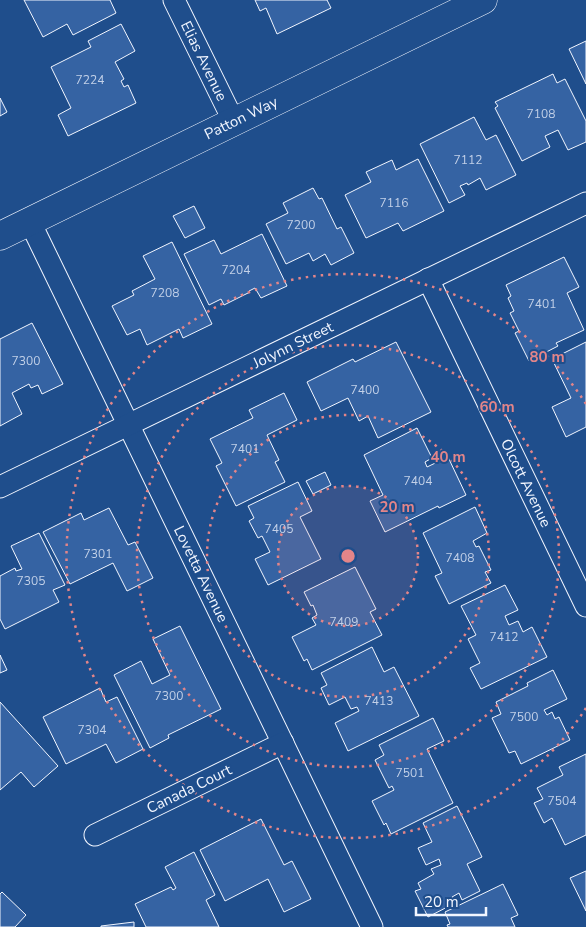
<svg xmlns="http://www.w3.org/2000/svg" width="586" height="927" viewBox="0 0 586 927" font-family="'Nunito Sans',sans-serif">
<rect width="100%" height="100%" fill="#1f4e8c"/>
<g fill="#3563a3" stroke="#f2f6ff">
<path d="M24 0H110L116 13 73 35 67 24 43 37Z"/>
<path d="M255 0H327L331 8 277 34 266 8 260 11Z"/>
<path d="M121 24 135 51 115 62 124 79 121 81 124 87 128 85 136 103 68 136 58 115 71 108 51 67 91 47 88 41Z"/>
<path d="M586 41V84L569 49Z"/>
<path d="M553 74 557 83 565 79 586 121V142L568 150 558 130 545 136 550 147 522 161 495 108 498 106 495 102Z"/>
<path d="M0 98 7 112 0 116Z"/>
<path d="M474 117 486 140 496 135 516 175 486 190 480 178 468 185 467 183 460 186 465 195 449 203 420 144Z"/>
<path d="M418 159 444 211 403 231 398 223 366 238 345 195 371 182 366 172 392 160 396 170Z"/>
<path d="M313 188 319 199 322 198 337 229 341 227 354 253 331 265 325 254 313 261 309 253 286 264 266 224 288 213 283 203Z"/>
<path d="M194 206 205 228 185 238 173 216Z"/>
<path d="M262 234 287 286 261 298 255 288 249 291 250 292 224 305 221 299 209 305 184 254 214 240 221 254Z"/>
<path d="M172 242 212 324 183 338 179 329 147 345 140 329 127 335 112 306 134 295 132 291 155 279 143 256Z"/>
<path d="M564 257 579 287 567 293 584 330 556 343 558 346 529 361 515 333 519 331 510 313 514 311 508 298 511 296 506 285Z"/>
<path d="M32 323 63 384 42 394 38 385 31 388 29 384 12 393 22 414 0 426V339Z"/>
<path d="M396 342 431 412 378 438 368 416 359 421 348 398 321 411 307 382 353 359 355 362Z"/>
<path d="M586 342V427L566 437 552 407 571 398 552 359Z"/>
<path d="M284 393 297 420 267 435 279 460 275 462 285 482 236 506 216 466 222 463 210 439 253 418 249 410Z"/>
<path d="M417 428 432 458 425 462 427 467 448 457 466 495 439 508 438 506 385 532 370 501 383 495 364 455Z"/>
<path d="M325 472 331 485 313 494 306 481Z"/>
<path d="M298 482 312 511 300 517 321 559 268 585 255 559 270 552 262 536 258 538 249 521 254 518 248 506Z"/>
<path d="M475 507 487 533 473 541 476 547 479 546 491 570 485 572 491 583 449 604 435 576 442 573 423 533Z"/>
<path d="M109 508 128 545 135 542 153 578 127 591 113 563 70 584 43 532 81 513 84 520Z"/>
<path d="M39 533 65 585 53 590 59 602 5 629 0 619V576L15 568 16 571 22 569 11 546Z"/>
<path d="M355 567 376 609 370 612 382 635 312 670 307 659 304 661 292 637 316 625 312 618 317 615 313 605 311 606 304 592Z"/>
<path d="M505 585 518 610 505 616 509 625 518 621 523 632 532 627 547 657 481 689 470 668 480 663 468 639 476 635 461 606Z"/>
<path d="M180 626 221 709 168 735 169 738 150 748 114 675 141 661 152 684 170 675 153 639Z"/>
<path d="M372 647 384 672 394 667 419 716 348 751 335 723 359 711 357 707 351 709 345 697 329 705 321 688 327 685 321 673Z"/>
<path d="M0 655 7 670 0 673Z"/>
<path d="M553 670 567 699 544 710 547 715 552 712 555 719 559 717 570 740 521 764 515 751 509 753 492 718 501 714 496 702 528 686 527 683Z"/>
<path d="M100 688 106 702 117 697 143 749 116 763 106 744 66 764 43 717Z"/>
<path d="M0 702 58 766 34 787 21 772 0 790Z"/>
<path d="M433 718 444 741 427 749 453 803 391 834 386 823 384 825 372 801 394 790 392 786 389 788 375 760 384 755 379 745Z"/>
<path d="M586 754V835L565 845 552 818 544 823 534 803 543 799 537 788 563 775 559 767Z"/>
<path d="M457 806 482 857 467 864 480 891 462 900 459 893 452 897 455 903 428 917 415 891 421 889 418 883 434 874 431 869 441 865 439 859 426 865 418 848 432 842 423 823Z"/>
<path d="M261 819 284 865 292 861 311 899 284 912 268 879 225 901 200 850Z"/>
<path d="M194 852 215 895 206 900 219 927H146L135 904 171 887 173 890 176 888 165 867Z"/>
<path d="M586 871V911L570 878Z"/>
<path d="M503 884 518 915 511 918 515 927H448L447 925 450 924 445 912Z"/>
<path d="M2 892 26 915 15 927H0V894Z"/>
<path d="M134 922V927H101V926Z"/>
</g>
<g fill="none" stroke-linecap="round" stroke-linejoin="round">
<g stroke="#f2f6ff" stroke-width="23">
<g id="street">
<path d="M174 0 234 122"/>
<path d="M30 222 372 927"/>
<path d="M428 279 586 606"/>
<path d="M0 487 586 203"/>
<path d="M95 835 283 743"/>
</g>
</g>
<g stroke="#f2f6ff" stroke-width="29">
<path id="secondary" d="M0 236 483 0"/>
</g>
<use href="#street" stroke="#1f4e8c" stroke-width="21"/>
<use href="#secondary" stroke="#1f4e8c" stroke-width="28"/>
</g>
<circle cx="348" cy="556" r="70" fill="#e38589" fill-opacity=".12"/>
<g fill="none" stroke="#e38589" stroke-width="2.5" stroke-dasharray="2.5 5">
<circle cx="348" cy="556" r="70"/>
<circle cx="348" cy="556" r="141"/>
<circle cx="348" cy="556" r="211"/>
<path d="M586 708A282 282 0 1 1 586 404"/>
</g>
<g text-anchor="middle" stroke-width="4" stroke-linejoin="round" paint-order="stroke">
<g font-size="12" fill="#c3d1e8">
<text x="90" y="84">7224</text>
<text x="541" y="118">7108</text>
<text x="468" y="164">7112</text>
<text x="394" y="207">7116</text>
<text x="301" y="229">7200</text>
<text x="236" y="274">7204</text>
<text x="165" y="297">7208</text>
<text x="542" y="308">7401</text>
<text x="26" y="365">7300</text>
<text x="365" y="394">7400</text>
<text x="245" y="453">7401</text>
<text x="418" y="485">7404</text>
<text x="279" y="533">7405</text>
<text x="98" y="558">7301</text>
<text x="460" y="562">7408</text>
<text x="31" y="585">7305</text>
<text x="344" y="626">7409</text>
<text x="504" y="641">7412</text>
<text x="169" y="700">7300</text>
<text x="379" y="705">7413</text>
<text x="524" y="721">7500</text>
<text x="92" y="734">7304</text>
<text x="410" y="777">7501</text>
<text x="562" y="805">7504</text>
</g>
<g font-size="15" fill="#f2f6ff" stroke="#1f4e8c">
<text transform="translate(204 61) rotate(64)" y="5">Elias Avenue</text>
<text transform="translate(241 118) rotate(-26)" y="5">Patton Way</text>
<text transform="translate(293 345) rotate(-26)" y="5">Jolynn Street</text>
<text transform="translate(526 483) rotate(64)" y="5">Olcott Avenue</text>
<text transform="translate(201 574) rotate(64)" y="5">Lovetta Avenue</text>
<text transform="translate(189 789) rotate(-26)" y="5">Canada Court</text>
</g>
</g>
<circle cx="348" cy="556" r="8" fill="#e38589" stroke="#1f4e8c" stroke-width="2.5"/>
<g font-size="15" text-anchor="middle" font-weight="bold" fill="#e38589" stroke="#1f4e8c" stroke-width="4" stroke-linejoin="round" paint-order="stroke">
<text x="547" y="362">80 m</text>
<text x="497" y="412">60 m</text>
<text x="448" y="462">40 m</text>
<text x="397" y="512">20 m</text>
</g>
<path d="M416 907v8h70v-8" fill="none" stroke="#f2f6ff" stroke-width="2.5"/>
<text x="424" y="907" font-size="15" fill="#f2f6ff" stroke="#1f4e8c" stroke-width="4" paint-order="stroke">20 m</text>
</svg>
